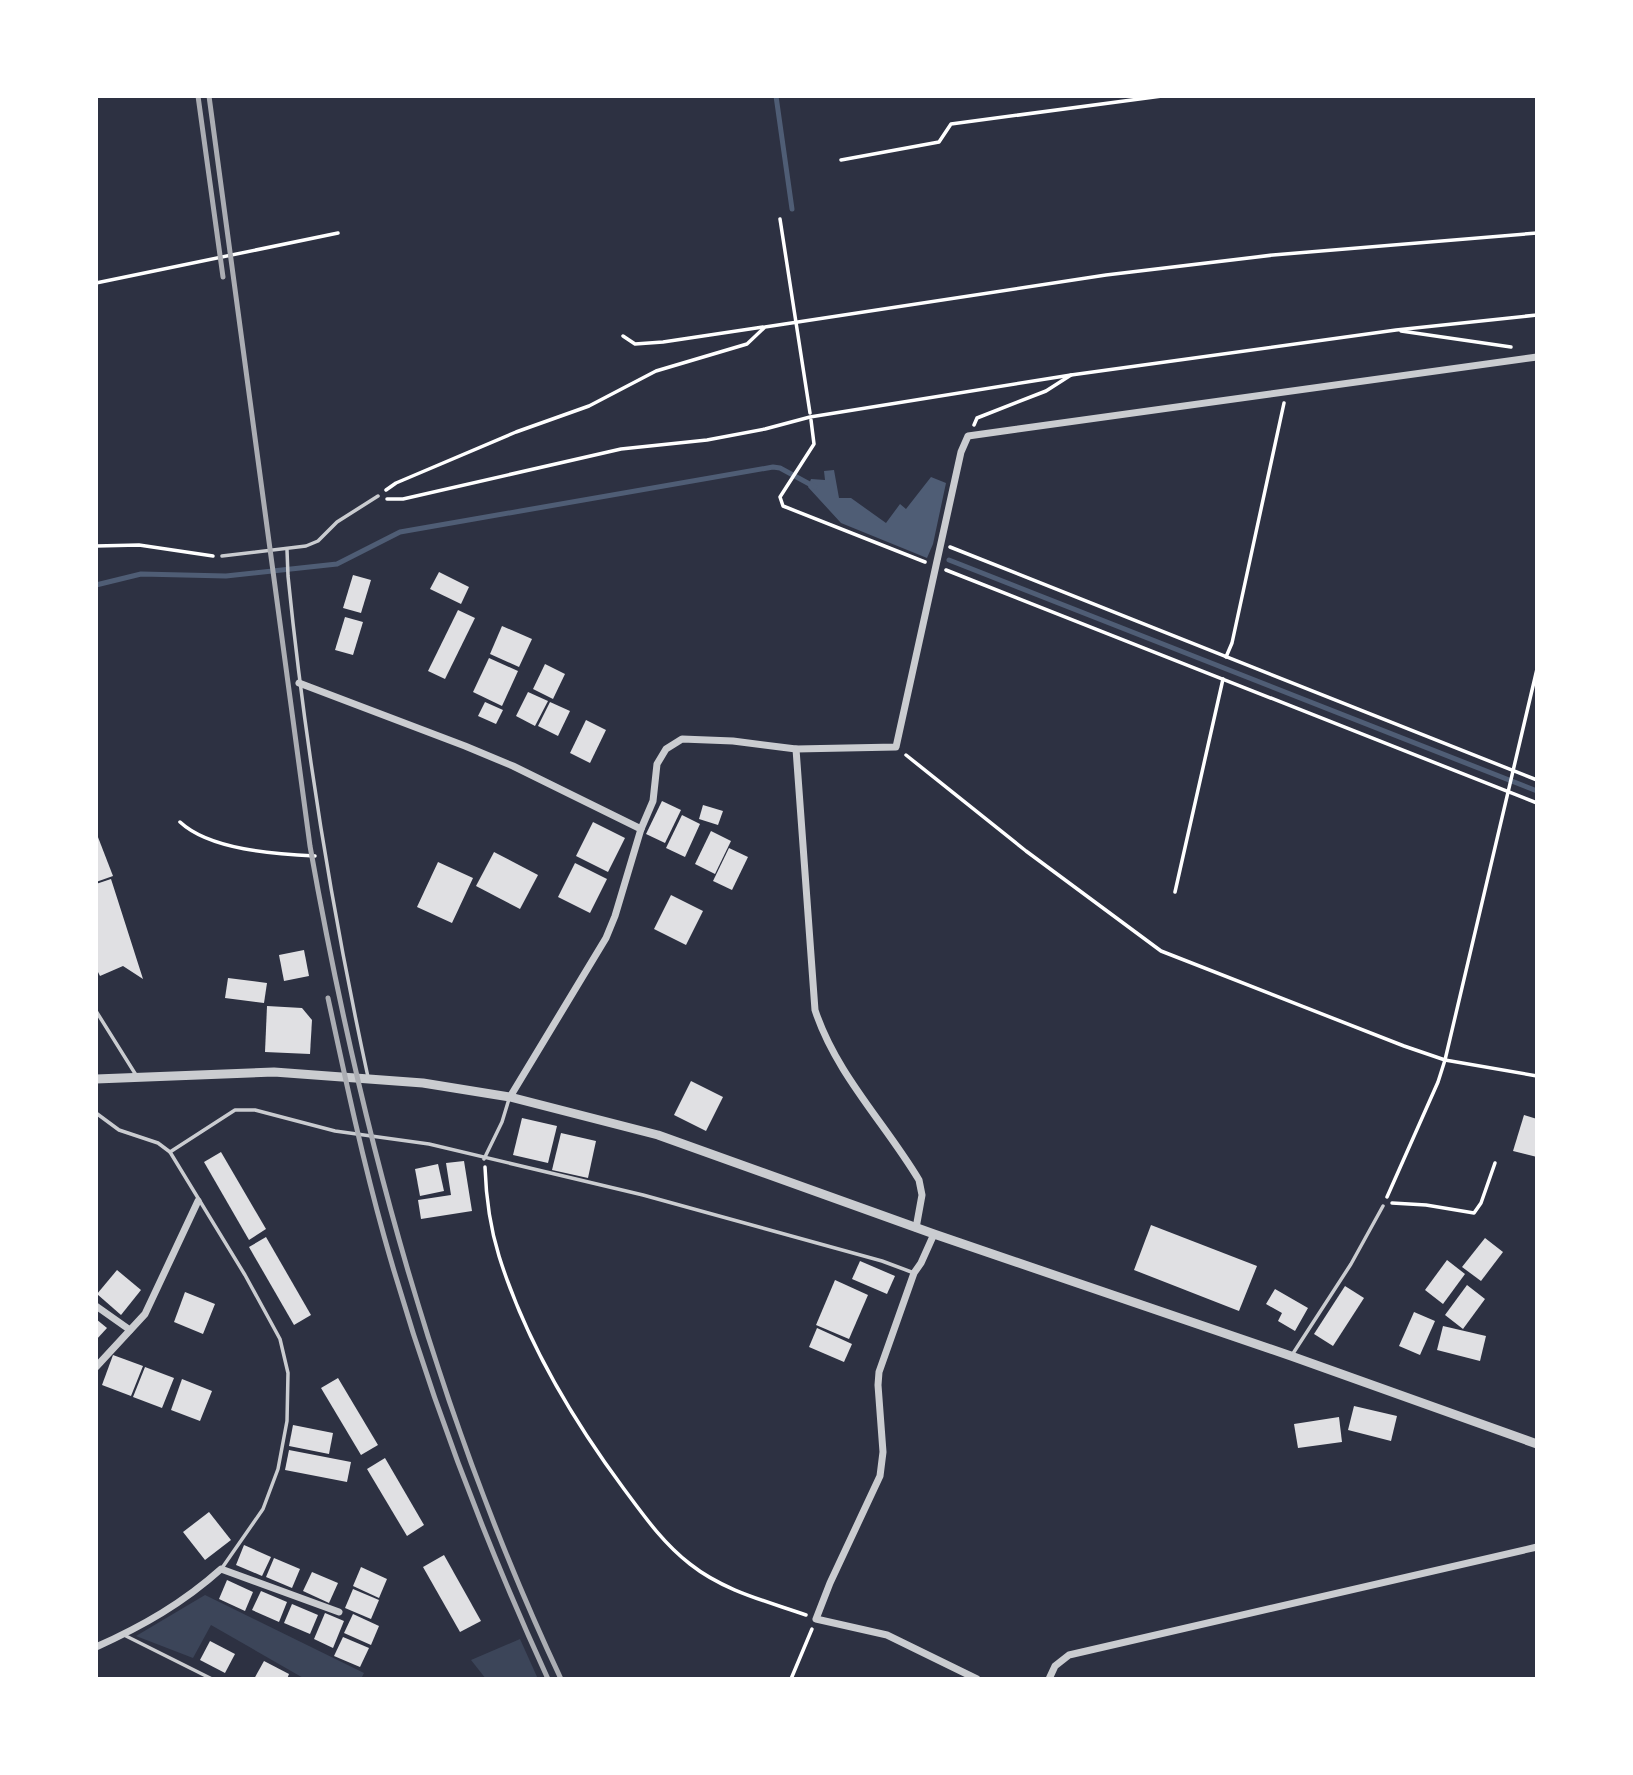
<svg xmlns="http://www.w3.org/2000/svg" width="1633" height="1775" viewBox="0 0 1633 1775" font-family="'IBM Plex Serif',serif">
<rect width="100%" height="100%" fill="#2d3142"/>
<g fill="#3c4559">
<path d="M205 1595 364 1673 361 1679H305L211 1625 193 1658 136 1636Z"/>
<path d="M520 1639 538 1679H486L471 1660Z"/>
</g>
<path fill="#4f5d75" d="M834 470 839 498H851L886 523 900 504 906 509 931 477 946 483 933 544 927 558 841 523 808 487 811 479 825 480 824 471Z"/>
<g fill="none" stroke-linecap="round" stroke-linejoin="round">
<g stroke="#4f5d75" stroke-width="5">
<path d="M776 96 792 209"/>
<path d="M949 560 1537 791"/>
<path d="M96 585 141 574 226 576 337 564 400 532 773 467 780 468 815 487"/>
</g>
</g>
<g fill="#e0e0e3">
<path d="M439 572 469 587 461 604 430 589Z"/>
<path d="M353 575 371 580 361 613 343 608Z"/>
<path d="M458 610 475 618 445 679 428 671Z"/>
<path d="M345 617 363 622 353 655 335 650Z"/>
<path d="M502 626 532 639 519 667 490 654Z"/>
<path d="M489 658 518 671 502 706 473 692Z"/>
<path d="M545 664 565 674 553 699 533 689Z"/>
<path d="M528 692 548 701 535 726 516 716Z"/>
<path d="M485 702 503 710 496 724 478 716Z"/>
<path d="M550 702 570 711 558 736 538 726Z"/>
<path d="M586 720 606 730 590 763 570 753Z"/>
<path d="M662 801 681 810 665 843 646 834Z"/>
<path d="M703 805 723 811 718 825 699 819Z"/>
<path d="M682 815 700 824 685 857 666 848Z"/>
<path d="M593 822 625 838 608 872 576 856Z"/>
<path d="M711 831 731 841 715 874 695 864Z"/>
<path d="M96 832 113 876 96 882Z"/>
<path d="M729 848 748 857 732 890 713 881Z"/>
<path d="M494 852 538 875 520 909 476 886Z"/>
<path d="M438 862 473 878 452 923 417 907Z"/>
<path d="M575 863 607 879 590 913 558 897Z"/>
<path d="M111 879 143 979 123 966 100 976 96 968V884Z"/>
<path d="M671 895 703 911 686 945 654 929Z"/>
<path d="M304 950 309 976 284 981 279 955Z"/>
<path d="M228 978 267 983 264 1003 225 998Z"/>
<path d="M267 1006 302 1008 312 1020 310 1054 265 1052Z"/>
<path d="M691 1081 723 1097 706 1131 674 1115Z"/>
<path d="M1524 1115 1537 1119V1157L1513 1151Z"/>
<path d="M522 1118 557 1126 548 1163 513 1155Z"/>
<path d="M561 1133 596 1141 588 1178 552 1170Z"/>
<path d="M221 1152 266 1229 249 1240 204 1162Z"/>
<path d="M464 1161 472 1211 421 1219 418 1200 451 1195 446 1163Z"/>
<path d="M438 1164 444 1191 420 1196 415 1169Z"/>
<path d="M1151 1225 1257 1266 1239 1311 1134 1270Z"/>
<path d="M266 1237 311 1315 294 1325 249 1247Z"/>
<path d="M1485 1238 1503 1252 1481 1281 1462 1267Z"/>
<path d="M1447 1260 1465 1274 1443 1304 1425 1290Z"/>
<path d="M860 1261 895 1276 887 1294 852 1279Z"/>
<path d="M117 1270 141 1290 121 1315 97 1294Z"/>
<path d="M835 1280 868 1295 849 1339 816 1325Z"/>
<path d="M1467 1285 1485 1299 1463 1329 1445 1315Z"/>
<path d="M1345 1286 1364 1298 1333 1346 1314 1334Z"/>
<path d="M1275 1289 1308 1308 1295 1331 1278 1321 1282 1313 1266 1304Z"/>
<path d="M185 1292 215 1304 203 1334 174 1322Z"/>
<path d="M1414 1312 1435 1321 1420 1355 1399 1346Z"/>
<path d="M96 1319 107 1328 96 1340Z"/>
<path d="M1443 1326 1486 1336 1480 1361 1437 1350Z"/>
<path d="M817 1328 852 1344 844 1362 809 1347Z"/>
<path d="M113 1355 143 1366 131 1396 102 1385Z"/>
<path d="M145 1367 174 1378 162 1408 133 1397Z"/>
<path d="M338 1378 378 1445 361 1455 321 1388Z"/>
<path d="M182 1379 212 1391 200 1421 171 1410Z"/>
<path d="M1354 1406 1397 1416 1391 1441 1348 1430Z"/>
<path d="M1339 1417 1342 1442 1298 1448 1294 1424Z"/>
<path d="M293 1425 333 1433 329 1454 289 1446Z"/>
<path d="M289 1450 351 1462 347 1482 285 1470Z"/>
<path d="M385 1458 424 1525 407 1536 367 1469Z"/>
<path d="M209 1512 231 1540 205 1560 183 1532Z"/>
<path d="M244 1545 271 1557 262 1576 236 1565Z"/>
<path d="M444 1555 481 1621 460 1632 423 1567Z"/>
<path d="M274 1558 300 1569 292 1588 266 1577Z"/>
<path d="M361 1567 387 1579 379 1598 353 1586Z"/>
<path d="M312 1572 338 1583 329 1603 303 1591Z"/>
<path d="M227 1580 253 1592 245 1611 219 1599Z"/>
<path d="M353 1589 379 1600 371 1619 345 1608Z"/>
<path d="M261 1591 287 1602 279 1622 252 1610Z"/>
<path d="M292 1604 318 1615 310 1634 284 1623Z"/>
<path d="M325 1613 344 1621 333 1648 314 1639Z"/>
<path d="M353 1614 379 1626 371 1645 344 1633Z"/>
<path d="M343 1637 369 1648 360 1667 334 1656Z"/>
<path d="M210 1641 235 1654 225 1673 200 1660Z"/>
<path d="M264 1661 289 1674 287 1679H254Z"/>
</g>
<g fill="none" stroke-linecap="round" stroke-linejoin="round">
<g stroke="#fff" stroke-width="3.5">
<path d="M841 160 939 142 951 124 1162 96"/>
<path d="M780 219 810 413"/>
<path d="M96 283 338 233"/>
<path d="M1401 331 1511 347"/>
<path d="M623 336 635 344 663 342 763 327"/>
<path d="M811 420 814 444 780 497 783 506 925 562"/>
<path d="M974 425 977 418 1046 391 1071 375"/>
<path d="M386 490 396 483 516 432 589 406 656 371 747 344 765 327 1106 275 1273 255 1537 233"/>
<path d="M387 499H403L621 449 707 440 765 429 810 417 1071 375 1396 330 1537 315"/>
<path d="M96 546 139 545 213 556"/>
<path d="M950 547 1537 780"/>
<path d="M946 570 1537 803"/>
<path d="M1226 657 1232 643 1284 403"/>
<path d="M906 755 1026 851 1161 951 1404 1046 1445 1060 1537 1076"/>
<path d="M180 822C210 850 275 854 315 856"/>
<path d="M1175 892 1223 679"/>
<path d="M485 1167C486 1197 490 1227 499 1256 525 1339 572 1419 624 1489 644 1516 663 1543 690 1564 724 1591 766 1601 806 1615"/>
<path d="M1387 1197 1438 1082 1445 1060 1537 669"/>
<path d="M1392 1203 1426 1205 1474 1213 1481 1203 1495 1163"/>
<path d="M791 1679 812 1629"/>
</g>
<g stroke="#caccd0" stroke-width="3.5">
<path d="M287 550 288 576C305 745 332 911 368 1077"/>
<path d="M222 556 306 546 318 541 337 522 378 496"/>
<path d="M96 1011 136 1075"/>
<path d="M96 1113 119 1130 158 1143 170 1152 245 1275 280 1339 288 1373 287 1421 278 1469 263 1509 222 1568"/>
<path d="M170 1152 235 1110H255L335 1131 429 1144 643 1195 882 1261 914 1273"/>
<path d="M484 1159 502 1122 509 1099"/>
<path d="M1292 1355 1351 1264 1383 1206"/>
<path d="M124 1635 212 1679"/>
</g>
<g stroke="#caccd0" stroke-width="7">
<path d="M299 683 465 746 513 766 641 829"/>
<path d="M796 749 815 1010C836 1074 885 1123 919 1180L922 1195 916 1228"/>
<path d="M510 1097 606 938 615 916 641 829 653 801 657 764 666 749 682 739 733 741 796 749 896 747 961 452 968 436 1537 357"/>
<path d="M934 1234 921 1263 914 1273 879 1372 878 1385 883 1452 880 1476 830 1583 816 1619 887 1635 977 1679"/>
<path d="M96 1306 130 1330"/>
<path d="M96 1367 145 1314 198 1201"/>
<path d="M96 1647C143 1626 183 1603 221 1569L339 1612"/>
<path d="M1049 1679 1055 1666 1069 1655 1537 1547"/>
</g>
<path stroke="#caccd0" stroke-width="9" d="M96 1079 274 1072 423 1083 510 1097 658 1135 934 1234 1291 1356 1537 1444"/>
<g stroke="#abadb3" stroke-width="5">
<path d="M198 96 223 277"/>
<path d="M209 96 310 846C361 1133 437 1415 561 1679"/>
<path d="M328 998C345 1077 362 1157 384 1236 426 1386 483 1537 548 1679"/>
</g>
</g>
<rect width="1633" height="1775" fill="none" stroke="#ffffff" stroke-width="196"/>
</svg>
